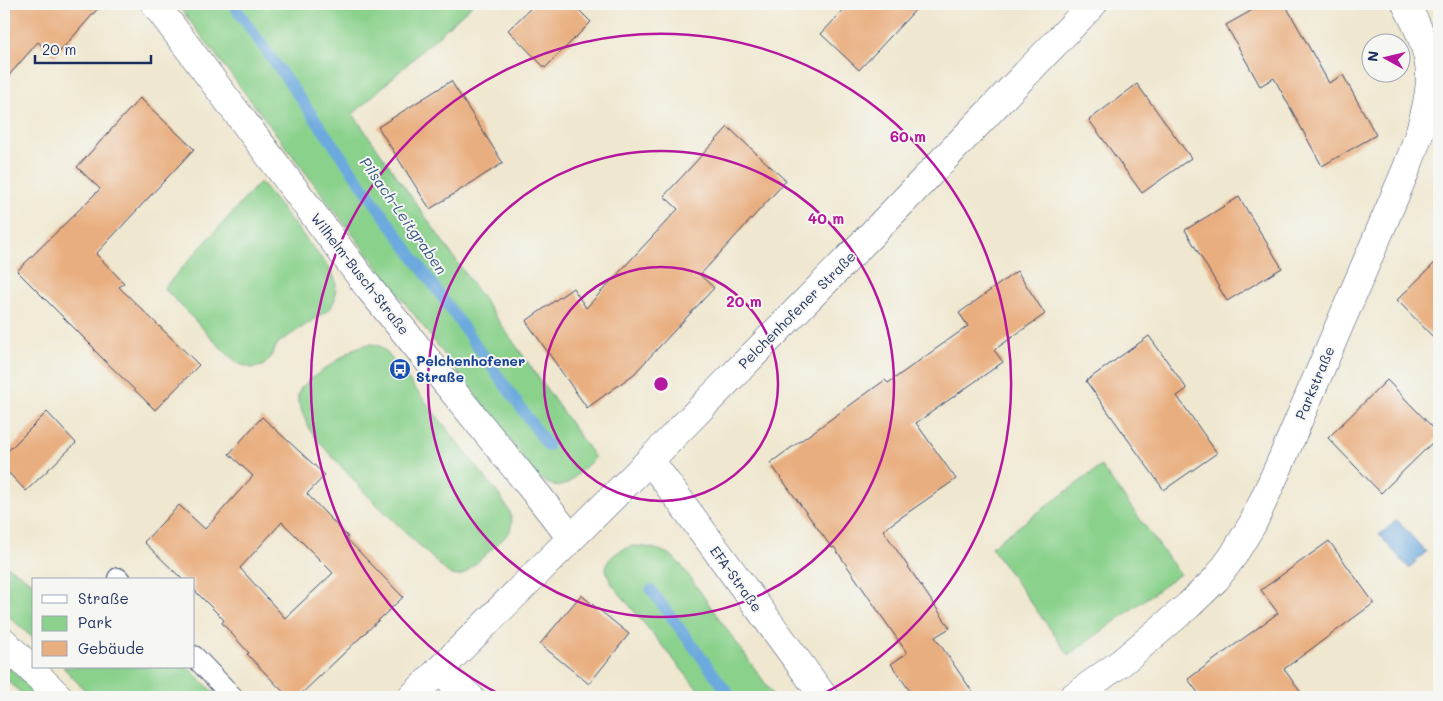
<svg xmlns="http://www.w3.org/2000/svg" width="1443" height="701" viewBox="0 0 1443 701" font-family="Mali,sans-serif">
<rect width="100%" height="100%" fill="#f6f6f2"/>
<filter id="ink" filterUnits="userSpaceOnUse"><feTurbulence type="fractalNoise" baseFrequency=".02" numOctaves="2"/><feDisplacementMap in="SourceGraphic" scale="10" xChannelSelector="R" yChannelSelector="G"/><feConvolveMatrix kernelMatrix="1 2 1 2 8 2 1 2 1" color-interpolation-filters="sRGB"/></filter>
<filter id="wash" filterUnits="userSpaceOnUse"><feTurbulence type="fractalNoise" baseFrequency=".0096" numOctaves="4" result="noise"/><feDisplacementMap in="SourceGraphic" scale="20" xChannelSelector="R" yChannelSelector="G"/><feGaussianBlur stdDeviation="1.12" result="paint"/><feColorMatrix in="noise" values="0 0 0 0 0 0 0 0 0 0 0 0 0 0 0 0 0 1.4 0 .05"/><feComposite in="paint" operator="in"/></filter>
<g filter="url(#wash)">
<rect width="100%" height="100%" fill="#efe7cf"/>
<g fill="#8ad18c" stroke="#528075">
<path d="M177 4H473L353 114 595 458 567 484C544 493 530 466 518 451Z"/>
<path d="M260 182 330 269 336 282 335 299 330 309 278 343 269 360 263 366 253 368 239 364 225 352 164 288Z"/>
<path d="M369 344 378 345 384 349 499 495 510 512 512 522 510 531 503 539 464 574C457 577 453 576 447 572L369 497 328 452 309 429 298 402V395L301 388 309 380 355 348Z"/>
<path d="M1101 466 1180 574 1069 655 991 547Z"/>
<path d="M632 546C645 546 661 549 672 556 675 559 678 563 681 565L775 697H704L612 584C610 580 607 575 606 569 606 557 622 549 632 546Z"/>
<path d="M4 564 34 584V639L4 612Z"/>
<path d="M4 662 39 697H25L4 677Z"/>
<path d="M63 667H188L218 697H91Z"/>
</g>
<path fill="#6ca9de" stroke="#446c9e" d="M1397 520 1426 552 1409 568 1379 535Z"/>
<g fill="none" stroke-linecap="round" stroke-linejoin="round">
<g stroke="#6ca9de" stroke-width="11">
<path d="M233 4 548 446"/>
<path d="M651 590 731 697"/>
</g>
</g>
<g id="blocks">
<g fill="#e9ae7f" fill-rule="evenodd">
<path d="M4 4H102L55 57 38 42 4 81Z"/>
<path d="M535 4H573L591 22 545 68 508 30Z"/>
<path d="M849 4H921L859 70 821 34Z"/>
<path d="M1263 4H1285L1329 83 1343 75 1376 135 1322 166 1274 78 1260 86 1226 25Z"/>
<path d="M451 81 503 163 430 209 378 127Z"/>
<path d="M1137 84 1191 158 1142 193 1089 120Z"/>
<path d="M140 98 194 149 96 254 124 283 119 287 199 365 155 410 94 350 95 349 17 271 100 189 77 167Z"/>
<path d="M728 127 786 181 700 275 714 288 634 374 587 408 526 321 573 288 586 308 678 209 664 196Z"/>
<path d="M1239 197 1282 268 1227 301 1185 230Z"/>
<path d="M1439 259V343L1397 300Z"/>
<path d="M1017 271 1045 314 994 350 1003 362 916 423 956 479 883 530 950 628 935 637 976 697H914L891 664 907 653 834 547 832 548 770 463 885 380 888 383 968 326 959 313Z"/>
<path d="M1149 336 1187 389 1177 396 1217 453 1164 490 1086 381Z"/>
<path d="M1387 380 1439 434V436L1381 493 1328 438Z"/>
<path d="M47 412 76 443 26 491 4 468V455Z"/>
<path d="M262 417 325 475 307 494 348 537 346 538 403 597 298 697H288L247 654 249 653 222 623 224 620 194 590V580H183L144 542 179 505 205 529 253 476 229 454ZM282 522 333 573 285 618 240 568Z"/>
<path d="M1329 541 1374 603 1284 669 1304 697H1201L1188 679 1278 613 1261 590Z"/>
<path d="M581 595 629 634 589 684 540 644Z"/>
</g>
</g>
</g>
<g filter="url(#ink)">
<use href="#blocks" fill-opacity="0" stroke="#3b4b6f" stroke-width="1"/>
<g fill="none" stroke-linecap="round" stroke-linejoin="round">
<g stroke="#3b4b6f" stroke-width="22">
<g id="lane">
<path d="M118 578 120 580"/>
<path d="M194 656 233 697"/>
</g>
</g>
<g stroke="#3b4b6f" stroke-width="29">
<g id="street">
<path d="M155 4 369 288 539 497 571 538"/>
<path d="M439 671 470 697"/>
<path d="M1073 697 1122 662 1189 605 1216 579 1233 556 1253 523 1279 466 1406 170C1417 142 1434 96 1429 65 1426 43 1416 24 1406 4"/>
</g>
</g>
<g stroke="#3b4b6f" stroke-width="29">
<g id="secondary">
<path d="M650 460 824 697"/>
<path d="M4 642 59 697"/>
<path d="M412 697 650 460 868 238 1093 4"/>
</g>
</g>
<use href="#lane" stroke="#fff" stroke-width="20"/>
<use href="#street" stroke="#fff" stroke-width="28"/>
<use href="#secondary" stroke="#fff" stroke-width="28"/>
</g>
</g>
<g fill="none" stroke="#b5179e" stroke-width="2.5">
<circle cx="661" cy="384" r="117"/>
<circle cx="661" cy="384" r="233"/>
<path d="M505 697A350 350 0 1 1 817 697"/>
</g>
<defs>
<g id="bus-disc" transform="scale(1.125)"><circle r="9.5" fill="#1a4fb4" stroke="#f6f6f2"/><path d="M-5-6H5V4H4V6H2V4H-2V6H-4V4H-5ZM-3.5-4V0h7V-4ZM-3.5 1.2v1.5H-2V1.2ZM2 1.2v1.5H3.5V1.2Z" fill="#fff"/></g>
</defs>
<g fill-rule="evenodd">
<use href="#bus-disc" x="400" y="369"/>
</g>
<g text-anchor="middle" stroke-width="4" stroke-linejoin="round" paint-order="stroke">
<g font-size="14" fill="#1b2f5e" stroke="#f6f6f2">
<text transform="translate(360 274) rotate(52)" y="5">Wilhelm-Busch-Straße</text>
<text transform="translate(797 310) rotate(-45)" y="5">Pelchenhofener Straße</text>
<text transform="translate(1315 383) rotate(-67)" y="5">Parkstraße</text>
<text transform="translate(736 579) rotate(54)" y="5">EFA-Straße</text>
</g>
<g font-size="14" font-weight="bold" fill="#164399" stroke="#f6f6f2" text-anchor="start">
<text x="416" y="366">Pelchenhofener<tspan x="416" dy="16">Straße</tspan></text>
</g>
<g font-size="15" font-style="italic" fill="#335484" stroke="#f6f6f2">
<text transform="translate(403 216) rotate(55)" y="5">Pilsach-Leitgraben</text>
</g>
</g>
<circle cx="661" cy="384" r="8" fill="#b5179e" stroke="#f6f6f2" stroke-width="2.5"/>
<g font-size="15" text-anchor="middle" font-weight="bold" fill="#b5179e" stroke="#f6f6f2" stroke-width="4" stroke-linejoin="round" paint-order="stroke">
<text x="908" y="142">60 m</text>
<text x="826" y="224">40 m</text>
<text x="744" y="307">20 m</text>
</g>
<rect width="1443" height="701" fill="none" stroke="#f6f6f2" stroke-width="20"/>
<rect x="32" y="578" width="162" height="90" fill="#f6f6f2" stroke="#9ea6b7"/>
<rect x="42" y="595" width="25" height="8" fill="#ffffff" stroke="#9ea6b7"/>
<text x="78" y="604" font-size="15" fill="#1b2f5e">Straße</text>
<rect x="42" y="616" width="25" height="15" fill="#8ad18c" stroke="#9ea6b7"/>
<text x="78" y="628" font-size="15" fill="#1b2f5e">Park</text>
<rect x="42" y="641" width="25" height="15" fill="#e9ae7f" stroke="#9ea6b7"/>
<text x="78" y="654" font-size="15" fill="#1b2f5e">Gebäude</text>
<g transform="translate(1386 58) rotate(278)"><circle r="24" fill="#f6f6f2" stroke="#9ea6b7"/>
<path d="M0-4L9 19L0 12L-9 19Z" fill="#b5179e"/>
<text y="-8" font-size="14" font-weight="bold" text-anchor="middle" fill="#1b2f5e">N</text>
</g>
<path d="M35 55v8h116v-8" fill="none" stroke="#1b2f5e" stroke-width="2.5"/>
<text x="42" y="55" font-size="15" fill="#1b2f5e" stroke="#f6f6f2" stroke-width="4" paint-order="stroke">20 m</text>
</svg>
